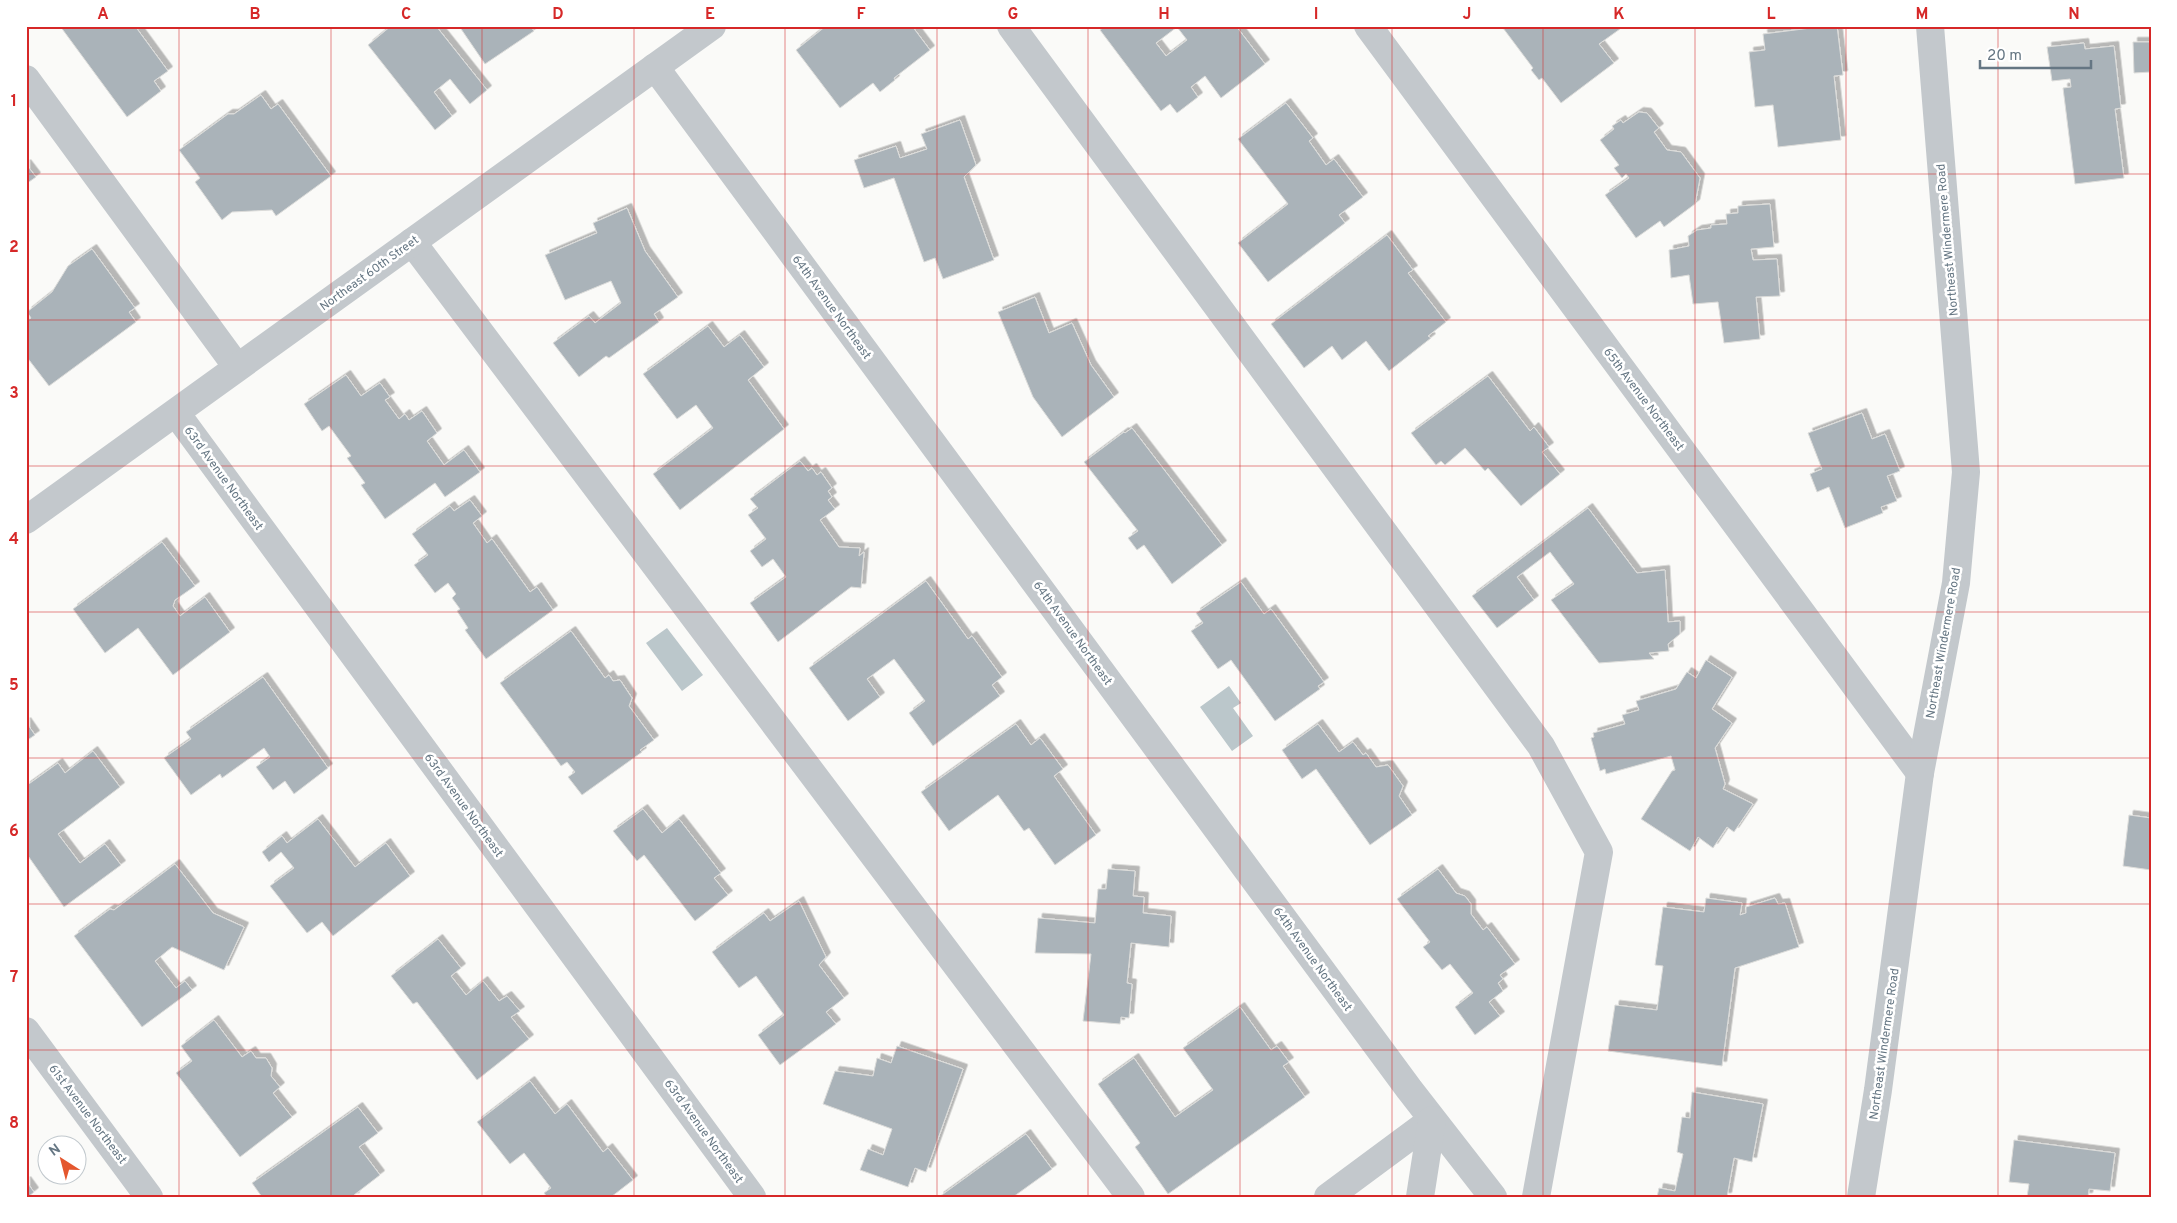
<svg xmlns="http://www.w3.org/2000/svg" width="2177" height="1223" viewBox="0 0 2177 1223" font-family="Overpass,sans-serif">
<defs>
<filter id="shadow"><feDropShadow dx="4.5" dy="-4.5" stdDeviation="0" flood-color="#0004"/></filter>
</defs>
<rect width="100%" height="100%" fill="#fafaf8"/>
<g fill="#bbc7cb">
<path d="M667 628 703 675 682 691 646 643Z"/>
<path d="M1229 686 1241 703 1233 708 1253 736 1232 751 1200 707Z"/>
</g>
<g fill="#aab3b9" stroke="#dcdcda" fill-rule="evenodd" filter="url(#shadow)">
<path d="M60 26H135L168 71 154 81 161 91 127 117Z"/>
<path d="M391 26H436L487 90 470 104 450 79 434 92 452 116 435 130 368 45Z"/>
<path d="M459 26H530L534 31 485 64Z"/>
<path d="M826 26H912L930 50 894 78 895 80 880 92 873 83 840 108 796 50Z"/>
<path d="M1105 26H1236L1265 64 1221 98 1205 76 1191 87 1198 97 1177 113 1170 104 1161 111 1100 30ZM1177 27 1187 40 1166 56 1156 43Z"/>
<path d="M1506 26H1619L1620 29 1599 44 1614 63 1561 103 1542 78 1539 80 1531 70 1533 68 1503 28Z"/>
<path d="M1827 26H1837L1843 75 1834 76 1841 140 1778 147 1773 105 1755 107 1749 52 1765 50 1763 34Z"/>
<path d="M2133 42H2151V72L2134 73Z"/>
<path d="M2084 43 2085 49 2114 46 2121 108 2115 109 2124 178 2075 184 2063 88 2071 87 2070 79 2052 81 2047 47Z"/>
<path d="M261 95 271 109 278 104 331 176 276 216 272 210 232 212 222 220 195 182 200 178 179 150 228 114H234Z"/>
<path d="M1286 103 1313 138 1309 141 1326 165 1334 159 1363 197 1339 215 1345 223 1268 282 1238 243 1288 204 1238 139Z"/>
<path d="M1639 112 1647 113 1659 128 1654 132 1667 150 1681 152 1700 178 1695 204 1664 227 1660 221 1636 238 1605 195 1629 178 1626 174 1622 178 1614 168 1619 165 1600 140 1614 129 1612 126 1621 120 1623 123Z"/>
<path d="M960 120 976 165 964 177 994 260 943 279 935 258 924 262 894 178 864 188 854 160 896 146 900 158 927 149 921 134Z"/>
<path d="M26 164 36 177 26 184Z"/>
<path d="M1770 204 1774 247 1751 249 1753 260 1777 259 1780 296 1756 297 1760 339 1724 343 1718 302 1693 304 1689 275 1671 278 1669 250 1689 246 1688 236 1697 230 1711 228V225L1727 224 1726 214 1738 213V206Z"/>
<path d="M627 208 645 251 678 297 654 314 659 322 609 358 606 356 579 377 553 343 589 316 595 323 621 303 611 281 565 300 545 255 597 233 593 223Z"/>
<path d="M1387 235 1413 270 1408 273 1446 322 1428 336 1431 338 1389 371 1366 341 1342 360 1332 346 1304 368 1271 324Z"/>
<path d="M92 249 135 308 129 312 136 322 49 386 26 356V321L31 318 27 312 52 292 68 266Z"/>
<path d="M1035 297 1049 333 1072 323 1091 365 1114 397 1062 437 1033 397 998 312Z"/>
<path d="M708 326 724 347 740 335 764 367 748 380 784 429 680 510 653 474 713 428 696 405 677 419 643 374Z"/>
<path d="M346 375 361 396 380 383 390 397 385 400 399 419 405 414 409 420 422 411 437 433 427 441 444 465 464 450 480 472 445 497 435 483 385 519 361 485 365 483 347 458 351 456 329 426 322 431 304 404Z"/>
<path d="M1488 376 1530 431 1534 427 1549 447 1542 452 1560 474 1521 506 1488 468 1485 471 1465 448 1445 465 1441 461 1436 465 1411 433Z"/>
<path d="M1862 413 1872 439 1885 434 1900 471 1887 476 1897 501 1881 507 1883 513 1845 528 1829 487 1817 492 1810 474 1822 469 1808 433Z"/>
<path d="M1132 428 1222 545 1172 584 1144 545 1137 550 1128 538 1138 531 1084 462 1124 432 1125 433Z"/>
<path d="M800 461 808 471 812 468 817 475 821 472 832 488 828 491 832 497 828 500 835 509 820 520 839 547 860 548 859 556 864 552 861 588 851 587 778 642 750 603 786 577 773 559 762 567 750 551 766 539 748 515 758 508 750 499Z"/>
<path d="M470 500 482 516 473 523 487 543 492 539 530 592 537 587 553 610 486 659 465 630 468 628 457 611 460 609 452 598 456 594 448 583 435 593 414 565 428 555 412 534 450 506 454 511Z"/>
<path d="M1588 508 1637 573 1665 570 1668 622 1680 621V634L1668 644 1669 651 1649 653 1654 659 1599 663 1551 600 1574 584 1550 552 1517 577 1534 600 1497 628 1472 596Z"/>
<path d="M162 542 195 586 175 600 173 606 180 616 205 597 230 632 173 675 138 628 105 653 73 609Z"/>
<path d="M926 581 968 639 972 636 1002 677 992 685 1000 696 933 746 909 713 925 701 894 659 867 679 880 697 848 721 809 668Z"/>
<path d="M1241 582 1264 614 1271 609 1324 682 1318 686 1320 689 1275 721 1231 660 1218 669 1191 631 1203 623 1196 613Z"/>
<path d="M571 631 605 678 609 675 613 681 620 680 632 698 629 706 654 740 640 750 642 752 582 795 568 777 575 772 567 762 561 766 500 683Z"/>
<path d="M1706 660 1732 677 1712 709 1732 723 1715 748 1725 784 1723 789 1753 804 1734 832 1727 827 1713 848 1698 837 1690 851 1641 819 1672 771 1675 770 1671 756 1606 774 1605 769 1600 771 1591 738 1594 737 1593 733 1625 724 1622 715 1639 710 1636 701 1676 689 1687 672 1696 678Z"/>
<path d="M263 677 328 768 294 794 285 781 273 790 256 767 270 757 264 748 222 778 220 774 191 795 164 758 191 739 186 732Z"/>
<path d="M26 722 35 735 26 741Z"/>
<path d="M1016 724 1031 745 1040 738 1063 769 1054 776 1096 835 1055 865 1029 828 1024 831 998 795 949 831 921 792Z"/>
<path d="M1318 724 1339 752 1353 742 1363 755 1366 753 1376 767 1388 765 1403 786 1399 796 1412 815 1370 845 1316 769 1302 779 1282 750Z"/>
<path d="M93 751 120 787 58 834 80 863 105 844 121 865 64 907 26 853V786L58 763 65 773Z"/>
<path d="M643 809 662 833 679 819 721 873 714 878 728 895 695 921 644 855 637 861 613 831Z"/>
<path d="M2129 815 2151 818V870L2123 866Z"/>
<path d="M318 819 355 867 386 843 410 876 333 936 322 922 307 933 270 886 294 868 281 852 269 862 262 852 282 836 287 843Z"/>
<path d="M175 864 213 913 244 927 224 970 172 947 155 961 176 988 185 981 192 990 142 1027 74 936 110 909 114 910Z"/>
<path d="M1108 869 1135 871 1133 896 1144 897 1143 913 1171 916 1169 947 1131 943 1127 983 1132 984 1129 1018 1121 1017 1120 1024 1083 1021 1091 954 1035 953 1038 918 1095 923 1098 889H1106Z"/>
<path d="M1438 869 1456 893 1465 896 1471 904V914L1483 930 1487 927 1515 964 1500 975 1503 979 1498 983 1503 991 1489 1002 1500 1016 1475 1035 1455 1007 1473 993 1450 964 1442 970 1423 947 1430 942 1397 899Z"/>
<path d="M1706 898 1742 903 1740 915 1746 913V907L1775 898 1778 904 1785 903 1799 947 1735 968 1722 1066 1608 1051 1615 1005 1657 1010 1663 966 1655 965 1663 907 1704 912Z"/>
<path d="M799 901 826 957 819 965 844 998 826 1012 836 1024 780 1065 758 1035 784 1015 756 976 739 988 712 952 764 913 770 921Z"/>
<path d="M438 939 461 968 451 976 466 995 483 981 499 1001 507 996 520 1011 511 1017 529 1039 477 1080 417 1002 413 1004 391 976Z"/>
<path d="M1240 1007 1271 1050 1277 1046 1289 1062 1283 1066 1305 1097 1168 1194 1135 1147 1140 1143 1098 1084 1134 1058 1175 1117 1213 1090 1183 1048Z"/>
<path d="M214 1020 242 1057 251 1051 256 1058H266L272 1068 271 1076 280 1087 273 1093 292 1117 240 1157 176 1073 192 1061 181 1046Z"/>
<path d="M897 1046 963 1069 926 1172 915 1168 908 1187 860 1170 868 1149 883 1155 892 1129 823 1104 835 1071 873 1076 877 1058 891 1063Z"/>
<path d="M530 1081 555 1114 567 1104 603 1152 608 1148 633 1180 611 1197H547L544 1193 551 1188 524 1153 510 1164 477 1122Z"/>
<path d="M1692 1092 1763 1104 1752 1162 1734 1158 1727 1197H1657L1659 1188 1675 1191 1683 1154 1677 1152 1682 1117 1690 1118Z"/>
<path d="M358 1107 378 1133 359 1147 380 1175 354 1195 355 1197H262L252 1183Z"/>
<path d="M1026 1134 1052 1169 1013 1197H939Z"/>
<path d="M2014 1140 2115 1153 2110 1191 2089 1189 2088 1197H2027L2029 1184 2009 1182Z"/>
<path d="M26 1181 34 1192 28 1197H26Z"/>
</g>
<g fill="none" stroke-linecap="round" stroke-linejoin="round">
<g stroke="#c3c8cc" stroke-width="28">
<path d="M1011 26 1541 746 1599 852 1536 1197"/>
<path d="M1368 26 1920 773"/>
<path d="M655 67 1409 1089 1493 1197"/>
<path d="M26 79 237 367"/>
<path d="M412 242 1131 1197"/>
<path d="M176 413 752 1197"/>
<path d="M26 520 712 26"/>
<path d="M26 1031 149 1197"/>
<path d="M1328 1197 1432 1120"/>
<path d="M1420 1197 1432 1120"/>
<path d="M1861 1197 1878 1090 1920 773 1956 583 1966 472 1930 26"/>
</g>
</g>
<path fill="none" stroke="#d62828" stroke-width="1" stroke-opacity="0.55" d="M179 26V1197M331 26V1197M482 26V1197M634 26V1197M785 26V1197M937 26V1197M1088 26V1197M1240 26V1197M1392 26V1197M1543 26V1197M1695 26V1197M1846 26V1197M1998 26V1197M26 174H2151M26 320H2151M26 466H2151M26 612H2151M26 758H2151M26 904H2151M26 1050H2151"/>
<g text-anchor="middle" stroke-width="5" stroke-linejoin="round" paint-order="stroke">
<g font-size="12" fill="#657683" stroke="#fff">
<text transform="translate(1947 240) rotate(-95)" y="4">Northeast Windermere Road</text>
<text transform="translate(369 273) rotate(-36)" y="4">Northeast 60th Street</text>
<text transform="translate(832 307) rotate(54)" y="4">64th Avenue Northeast</text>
<text transform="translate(1644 399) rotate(53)" y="4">65th Avenue Northeast</text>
<text transform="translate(224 478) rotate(54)" y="4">63rd Avenue Northeast</text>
<text transform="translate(1073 633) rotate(54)" y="4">64th Avenue Northeast</text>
<text transform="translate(1943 643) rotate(-80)" y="4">Northeast Windermere Road</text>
<text transform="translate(464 805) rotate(54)" y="4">63rd Avenue Northeast</text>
<text transform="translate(1313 959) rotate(54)" y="4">64th Avenue Northeast</text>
<text transform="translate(1884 1044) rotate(-82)" y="4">Northeast Windermere Road</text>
<text transform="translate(88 1114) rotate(53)" y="4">61st Avenue Northeast</text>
<text transform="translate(704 1131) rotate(54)" y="4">63rd Avenue Northeast</text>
</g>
</g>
<rect width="2177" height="1223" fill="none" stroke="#ffffff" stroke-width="55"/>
<g transform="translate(62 1160) rotate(324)"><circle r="24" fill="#ffffff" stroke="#c1c8cd"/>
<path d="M0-4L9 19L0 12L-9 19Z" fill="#e4572e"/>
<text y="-8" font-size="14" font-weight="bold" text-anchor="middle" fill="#657683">N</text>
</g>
<path d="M1980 60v8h111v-8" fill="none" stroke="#657683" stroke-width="2.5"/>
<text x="1987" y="60" font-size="15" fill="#657683" stroke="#ffffff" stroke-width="4" paint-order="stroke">20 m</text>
<rect x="28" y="28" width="2122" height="1168" fill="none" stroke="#d62828" stroke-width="2"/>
<g font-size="16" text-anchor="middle" font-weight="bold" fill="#d62828">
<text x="103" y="19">A</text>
<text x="255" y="19">B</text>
<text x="406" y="19">C</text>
<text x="558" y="19">D</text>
<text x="710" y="19">E</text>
<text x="861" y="19">F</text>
<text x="1013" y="19">G</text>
<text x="1164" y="19">H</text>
<text x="1316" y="19">I</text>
<text x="1467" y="19">J</text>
<text x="1619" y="19">K</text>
<text x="1771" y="19">L</text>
<text x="1922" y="19">M</text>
<text x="2074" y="19">N</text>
<text x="14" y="106">1</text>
<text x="14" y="252">2</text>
<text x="14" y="398">3</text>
<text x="14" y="544">4</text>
<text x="14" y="690">5</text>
<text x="14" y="836">6</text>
<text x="14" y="982">7</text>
<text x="14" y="1128">8</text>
</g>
</svg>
